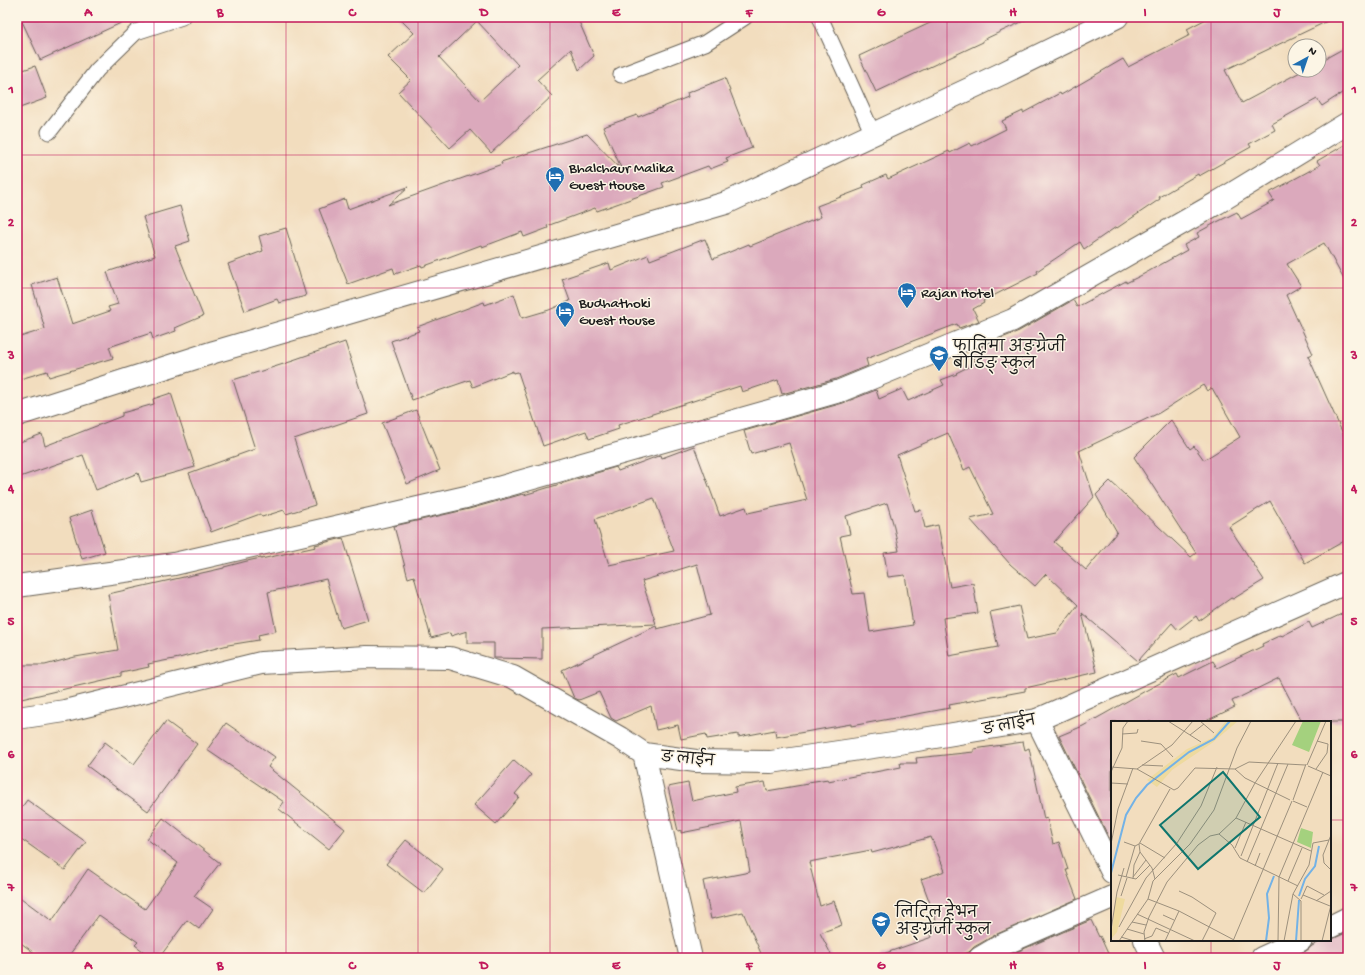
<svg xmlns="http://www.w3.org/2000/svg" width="1365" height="975" viewBox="0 0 1365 975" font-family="'Gochi Hand','Playpen Sans Deva',sans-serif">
<rect width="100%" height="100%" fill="#fcf5e5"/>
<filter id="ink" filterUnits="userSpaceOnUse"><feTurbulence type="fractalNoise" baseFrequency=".025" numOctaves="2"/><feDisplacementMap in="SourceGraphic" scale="8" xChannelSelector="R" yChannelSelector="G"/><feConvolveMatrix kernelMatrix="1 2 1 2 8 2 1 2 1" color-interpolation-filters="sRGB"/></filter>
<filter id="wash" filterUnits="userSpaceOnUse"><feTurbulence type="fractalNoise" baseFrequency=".012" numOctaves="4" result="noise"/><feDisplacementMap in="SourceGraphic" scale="16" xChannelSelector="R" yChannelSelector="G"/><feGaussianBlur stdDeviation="0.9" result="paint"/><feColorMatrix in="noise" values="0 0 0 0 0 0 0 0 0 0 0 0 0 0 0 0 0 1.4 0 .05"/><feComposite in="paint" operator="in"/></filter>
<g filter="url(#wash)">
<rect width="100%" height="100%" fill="#f2ddbe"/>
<g id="blocks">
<g fill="#dba9bc" fill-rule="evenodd">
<path d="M20 17H134L40 60Z"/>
<path d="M398 17H577L594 56 579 70 571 49 537 80 552 96 491 153 470 130 450 148 398 92 411 80 388 57 414 33ZM477 21 518 65 480 101 439 57Z"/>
<path d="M943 17H1032L983 40V42L876 92 859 56Z"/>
<path d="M1210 17H1336L1225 70 1242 103 1304 70H1319V62L1348 46V89L1322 106 1317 99 1272 124 1275 130 1249 144 1251 147 1199 176 1198 174 1159 197 1160 199 1117 228 1116 227 1084 249 1080 242 1037 271 1038 273 983 301 984 303 973 309 979 321 959 328 957 324 866 359 868 366 836 379 782 394 778 380 742 392 740 386 618 425 619 429 589 439 586 431 543 446 518 372 513 373V371L473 387 470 380 412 400 391 341 419 331 417 327 484 302 485 305 514 294 522 318 549 310 570 301 562 279 609 263 611 270 648 255 650 260 705 239 713 259 749 244 750 246 821 217 817 206 864 188 863 185 886 175 888 179 949 151 950 153 970 143 972 146 1006 129 1002 121 1023 111V113L1060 93 1061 95 1123 59 1128 67 1190 35 1187 29Z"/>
<path d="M35 66 47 98 17 109V72Z"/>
<path d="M725 78 752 148 726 158 728 162 710 169 708 166 662 183 664 187 597 211 595 208 547 226 548 228 524 237 522 232 482 247 481 245 422 267 421 265 395 274 393 268 348 284 319 209 345 199 348 209 408 187 388 205 502 164 501 162 587 134 622 170 603 127 637 115 638 117 688 97 687 93Z"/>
<path d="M1348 143V287L1324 243 1287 264 1301 286 1286 295 1313 354 1308 356 1348 445V539L1305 563 1270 501 1229 527 1264 580 1233 599 1231 598 1199 621 1196 616 1178 630 1172 623 1138 661 1082 613 1097 672 1025 688V691L949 705 950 708 851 726V724L776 737 775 730 738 737V734L707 739 706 734 681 739 678 725 656 730 651 706 616 721 611 718 599 692 579 700 574 698 562 670 656 626 657 629 710 615 697 564 642 581 656 624 542 629V659L494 658V643H467V631L451 636 450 633 431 638 414 576 408 578 394 526 469 509 523 494 524 495 616 467 618 471 661 455 662 458 694 446 720 516 746 507 748 513 807 500 789 443 751 454 744 431 843 403 876 390 879 399 902 389 908 401 944 385 941 380 957 374 956 373 976 363 970 351 1019 331 1073 300 1077 307 1126 281V283L1142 275 1187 250 1184 245 1199 237 1197 233 1217 222 1237 212 1241 219 1274 201 1269 193 1320 165 1317 161ZM1203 385 1207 391 1212 388 1240 437 1204 460 1194 446 1190 449 1171 420 1134 457 1196 553 1191 557 1110 481 1096 495 1117 532 1086 570 1054 542 1094 497 1079 451 1159 413ZM948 433 964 470 970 467 993 514 970 519 1010 564 1035 586 1046 574 1078 605 1057 633 1027 639 1019 606 990 612 998 647 949 656 943 618 978 613 973 583 950 587 938 525 925 528 921 510 915 511 897 455ZM654 498 674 551 609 565 595 519ZM887 503 893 523 899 551 884 553 888 577 905 575 913 625 870 632 864 593 853 594 840 536 850 534 846 516Z"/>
<path d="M180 206 190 241 175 246 203 316 175 328 176 331 153 339 151 333 109 347 113 358 49 377 47 371 17 380V338L45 329 32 285 57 277 72 324 110 311 108 307 118 304 107 272 155 256 143 217Z"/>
<path d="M286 228 306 296 279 303 277 299 245 311 228 264 263 251 259 236Z"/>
<path d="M345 342 368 414 294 439 315 505 286 514 284 510 262 517 260 514 211 532 189 473 255 449 233 380 293 361V360Z"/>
<path d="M171 393 195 467 141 482 138 473 96 490 83 455 17 478V443L42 434 45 446 122 416V413L154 404 153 399Z"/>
<path d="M416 410 440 470 407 484 382 423Z"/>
<path d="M92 510 105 552 82 559 69 518Z"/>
<path d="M343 538 368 620 341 628 326 579 268 592 276 631 258 635 259 640 228 645 179 658 148 664 149 667 121 673V676L17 700V665H45L75 657 118 650 108 594 224 568V567L247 561 261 558V559L316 547 315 545Z"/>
<path d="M1348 611V722H1302L1279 678 1232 701 1235 707 1204 722H1112V844L1059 736 1083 726 1147 690 1177 674 1179 678 1213 661 1217 668 1263 646 1262 644 1281 635 1282 636 1309 622 1312 628Z"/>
<path d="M166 721 197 744 148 811 87 766 105 742 134 764Z"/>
<path d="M226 723 275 757 268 767 345 829 329 849 279 809 284 802 207 750Z"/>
<path d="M1023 742 1025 750 1029 748 1044 819 1047 818 1053 844 1059 842 1068 870H1066L1077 899 997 934 974 947 969 952 955 958H880V955L932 937 929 929 938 925 921 879 945 871 931 837 872 853 871 850 809 862 820 906 834 901 842 925 820 933 833 958H763L743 912 711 919 703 881 750 872 741 821 681 833V830L678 831 668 787 688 783 692 801 736 792 735 787 765 782 767 791 808 784V782L828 779V781L901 767 900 763H917L916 758 974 752V749Z"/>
<path d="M514 760 531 775 515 794 519 797 496 824 474 805Z"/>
<path d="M27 800 86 842 65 870 17 836V814Z"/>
<path d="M163 818 220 863 194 896 213 909 199 929 187 920 159 958H152L135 945 138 942 99 915 67 958H41L17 940V895L52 921 88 869 145 909 178 863 147 839Z"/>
<path d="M406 840 443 869 424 893 386 864Z"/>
<path d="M1091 920 1099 937 1100 936 1110 958H1016L1014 953Z"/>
<path d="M1348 932V958H1292L1306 951 1312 946 1323 940H1330Z"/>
</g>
</g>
</g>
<g filter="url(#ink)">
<use href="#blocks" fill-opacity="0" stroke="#676055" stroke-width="1"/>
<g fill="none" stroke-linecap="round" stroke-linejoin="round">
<g stroke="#676055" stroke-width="17">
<g id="lane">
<path d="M820 17 873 134"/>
<path d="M621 75 705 43 745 17"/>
<path d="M49 132 97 70 136 32 182 17"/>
</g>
</g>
<g stroke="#676055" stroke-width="24">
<g id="street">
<path d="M17 415 214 352 726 203 1001 74 1117 17"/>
<path d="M17 586 174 564 466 497 840 391 1013 320 1217 203 1348 123"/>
<path d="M17 718 65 711 261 663 367 657 450 658 513 677 620 738 644 754 691 958"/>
<path d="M1037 720 1112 872"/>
<path d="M644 754 696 761 771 762 893 744 1037 720 1348 582"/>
<path d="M1330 927 1348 918"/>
<path d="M1145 940 1154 958"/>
<path d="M980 958 1002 945 1112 897"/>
<path d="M1262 958 1301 940"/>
</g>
</g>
<use href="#lane" stroke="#fff" stroke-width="15"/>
<use href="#street" stroke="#fff" stroke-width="22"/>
</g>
</g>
<path fill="none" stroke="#c2185b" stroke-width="1" stroke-opacity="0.55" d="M154 17V958M286 17V958M418 17V958M550 17V958M682 17V958M815 17V958M947 17V958M1079 17V958M1211 17V722M17 155H1348M17 288H1348M17 421H1348M17 554H1348M17 687H1348M17 820H1112M1330 820H1348M1211 940V958"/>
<defs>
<g id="hotel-pin" transform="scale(1)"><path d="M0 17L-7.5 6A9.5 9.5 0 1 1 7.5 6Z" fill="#1f6fb2" stroke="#fcf5e5"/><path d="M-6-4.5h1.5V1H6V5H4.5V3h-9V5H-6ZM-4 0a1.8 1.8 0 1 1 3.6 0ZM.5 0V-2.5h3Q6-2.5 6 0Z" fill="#fff"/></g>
<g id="school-pin" transform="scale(1)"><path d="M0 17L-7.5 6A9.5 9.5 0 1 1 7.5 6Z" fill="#1f6fb2" stroke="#fcf5e5"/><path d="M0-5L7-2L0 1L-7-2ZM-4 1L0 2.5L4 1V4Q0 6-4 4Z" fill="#fff"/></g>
</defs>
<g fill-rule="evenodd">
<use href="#hotel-pin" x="555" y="176"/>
<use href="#hotel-pin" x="907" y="292"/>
<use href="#hotel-pin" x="565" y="311"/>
<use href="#school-pin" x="939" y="355"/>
<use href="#school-pin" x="881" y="921"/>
</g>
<g text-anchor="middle" stroke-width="3" stroke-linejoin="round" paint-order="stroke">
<g font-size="15" fill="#1c1c1c" stroke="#fcf5e5" text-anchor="start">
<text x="569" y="172">Bhalchaur Malika<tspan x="569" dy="17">Guest House</tspan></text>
<text x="921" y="297">Rajan Hotel</text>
<text x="579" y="307">Budhathoki<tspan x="579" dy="17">Guest House</tspan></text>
<text x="953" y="351">फातिमा अङ्‍ग्रेजी<tspan x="953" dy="17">बोर्डिङ् स्कुल</tspan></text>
<text x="895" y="917">लिटिल हेभन<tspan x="895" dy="17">अङ्‍ग्रेजी स्कुल</tspan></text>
</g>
<g font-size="15" fill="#1c1c1c" stroke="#fcf5e5">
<text transform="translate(1009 724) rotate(-11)" y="5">ङ लाईन</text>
<text transform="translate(688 758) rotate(5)" y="5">ङ लाईन</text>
</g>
</g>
<g transform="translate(1111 721)">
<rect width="220" height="220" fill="#f2ddbe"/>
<path d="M192 0H210L198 31 181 24ZM190 107 202 111 200 127 186 121Z" fill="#a4d17e"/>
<path d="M115 0H127L101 22 61 49 46 66 36 59 76 28 101 17ZM5 176 14 178 6 211 0 218Z" fill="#eeda9e"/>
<path fill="none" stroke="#73b2e6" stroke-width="2" d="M0 152 15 94 25 77 36 64 78 31 103 18 119 0M188 175 194 158 204 145 208 125M155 220 158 197 156 173 163 155M185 220 188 179"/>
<path fill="none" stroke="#9c907d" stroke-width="1" d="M57 0 90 21M89 0 103 12M11 13 26 12 27 8M79 14 93 3M30 20 50 23 62 36M31 44 52 45M196 44 215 0M197 45 220 55M0 46 26 48 63 69 67 67 84 47 124 48 138 41 194 44M26 48 61 24 82 0M124 48 134 57 179 79M205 48 216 32 217 23 206 20M0 51 11 27 12 7 17 0M0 62 17 63M182 79 195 43M182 80 196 86M125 97 200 130M108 113 125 97 144 62 185 0M220 114 212 134 213 142 220 149M13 121 24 125 28 123 59 68M29 122 54 137M0 123 7 88 22 47M28 123 29 131 41 147 44 158M124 127 135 101M130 135 167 42M136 141 177 43M144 145 149 132M7 154 25 158 39 144M15 156 24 125M22 156 35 139M22 158 23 144 29 131M177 160 191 127M68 170 81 176 105 192 91 220M182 173 190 180V220M192 174 196 165 213 174M10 175 16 157M37 178 42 160 79 123 103 89 126 27 140 0M190 178 192 174 219 185M205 180 220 170M26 193 84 220M52 194 63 199M21 201 35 204M8 206 35 157 66 122 90 85 106 46M16 208 33 213M0 209 6 171 13 147M10 216 23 220M33 218 41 215 45 207 57 212M8 220 37 178 68 190 123 219M34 220 33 211 38 196 56 161 87 124 99 115 108 113 121 124 129 137 187 165M54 220 68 190M122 220 181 80M167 220 168 156 212 51M173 220 182 173 198 144 202 122 218 119M211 220 220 184"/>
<path fill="#0f766e" fill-opacity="0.15" stroke="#0f766e" stroke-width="2" d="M112 51 149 96 87 148 49 104Z"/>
<rect width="220" height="220" fill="none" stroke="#1c1c1c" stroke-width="2"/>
</g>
<rect width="1365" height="975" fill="none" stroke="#fcf5e5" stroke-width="44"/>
<g transform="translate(1307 58) rotate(40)"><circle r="19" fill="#fcf5e5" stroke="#a29e95"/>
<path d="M0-3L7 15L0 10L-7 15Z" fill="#1f6fb2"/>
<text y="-6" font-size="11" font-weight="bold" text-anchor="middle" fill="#1c1c1c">N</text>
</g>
<rect x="22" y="22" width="1321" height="931" fill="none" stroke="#c2185b" stroke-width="1.5"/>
<g font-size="13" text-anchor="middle" font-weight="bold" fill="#c2185b">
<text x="88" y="16">A</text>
<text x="220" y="16">B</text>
<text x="352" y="16">C</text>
<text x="484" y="16">D</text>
<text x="616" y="16">E</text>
<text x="749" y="16">F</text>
<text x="881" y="16">G</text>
<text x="1013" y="16">H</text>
<text x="1145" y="16">I</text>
<text x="1277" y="16">J</text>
<text x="11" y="93">1</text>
<text x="1354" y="93">1</text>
<text x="11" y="226">2</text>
<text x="1354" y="226">2</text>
<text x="11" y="359">3</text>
<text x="1354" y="359">3</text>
<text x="11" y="492">4</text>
<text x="1354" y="492">4</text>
<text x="11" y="625">5</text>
<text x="1354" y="625">5</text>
<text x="11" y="758">6</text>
<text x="1354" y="758">6</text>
<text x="11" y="891">7</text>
<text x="1354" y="891">7</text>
<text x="88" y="969">A</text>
<text x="220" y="969">B</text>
<text x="352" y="969">C</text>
<text x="484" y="969">D</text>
<text x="616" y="969">E</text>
<text x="749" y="969">F</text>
<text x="881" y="969">G</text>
<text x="1013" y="969">H</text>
<text x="1145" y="969">I</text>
<text x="1277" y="969">J</text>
</g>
</svg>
